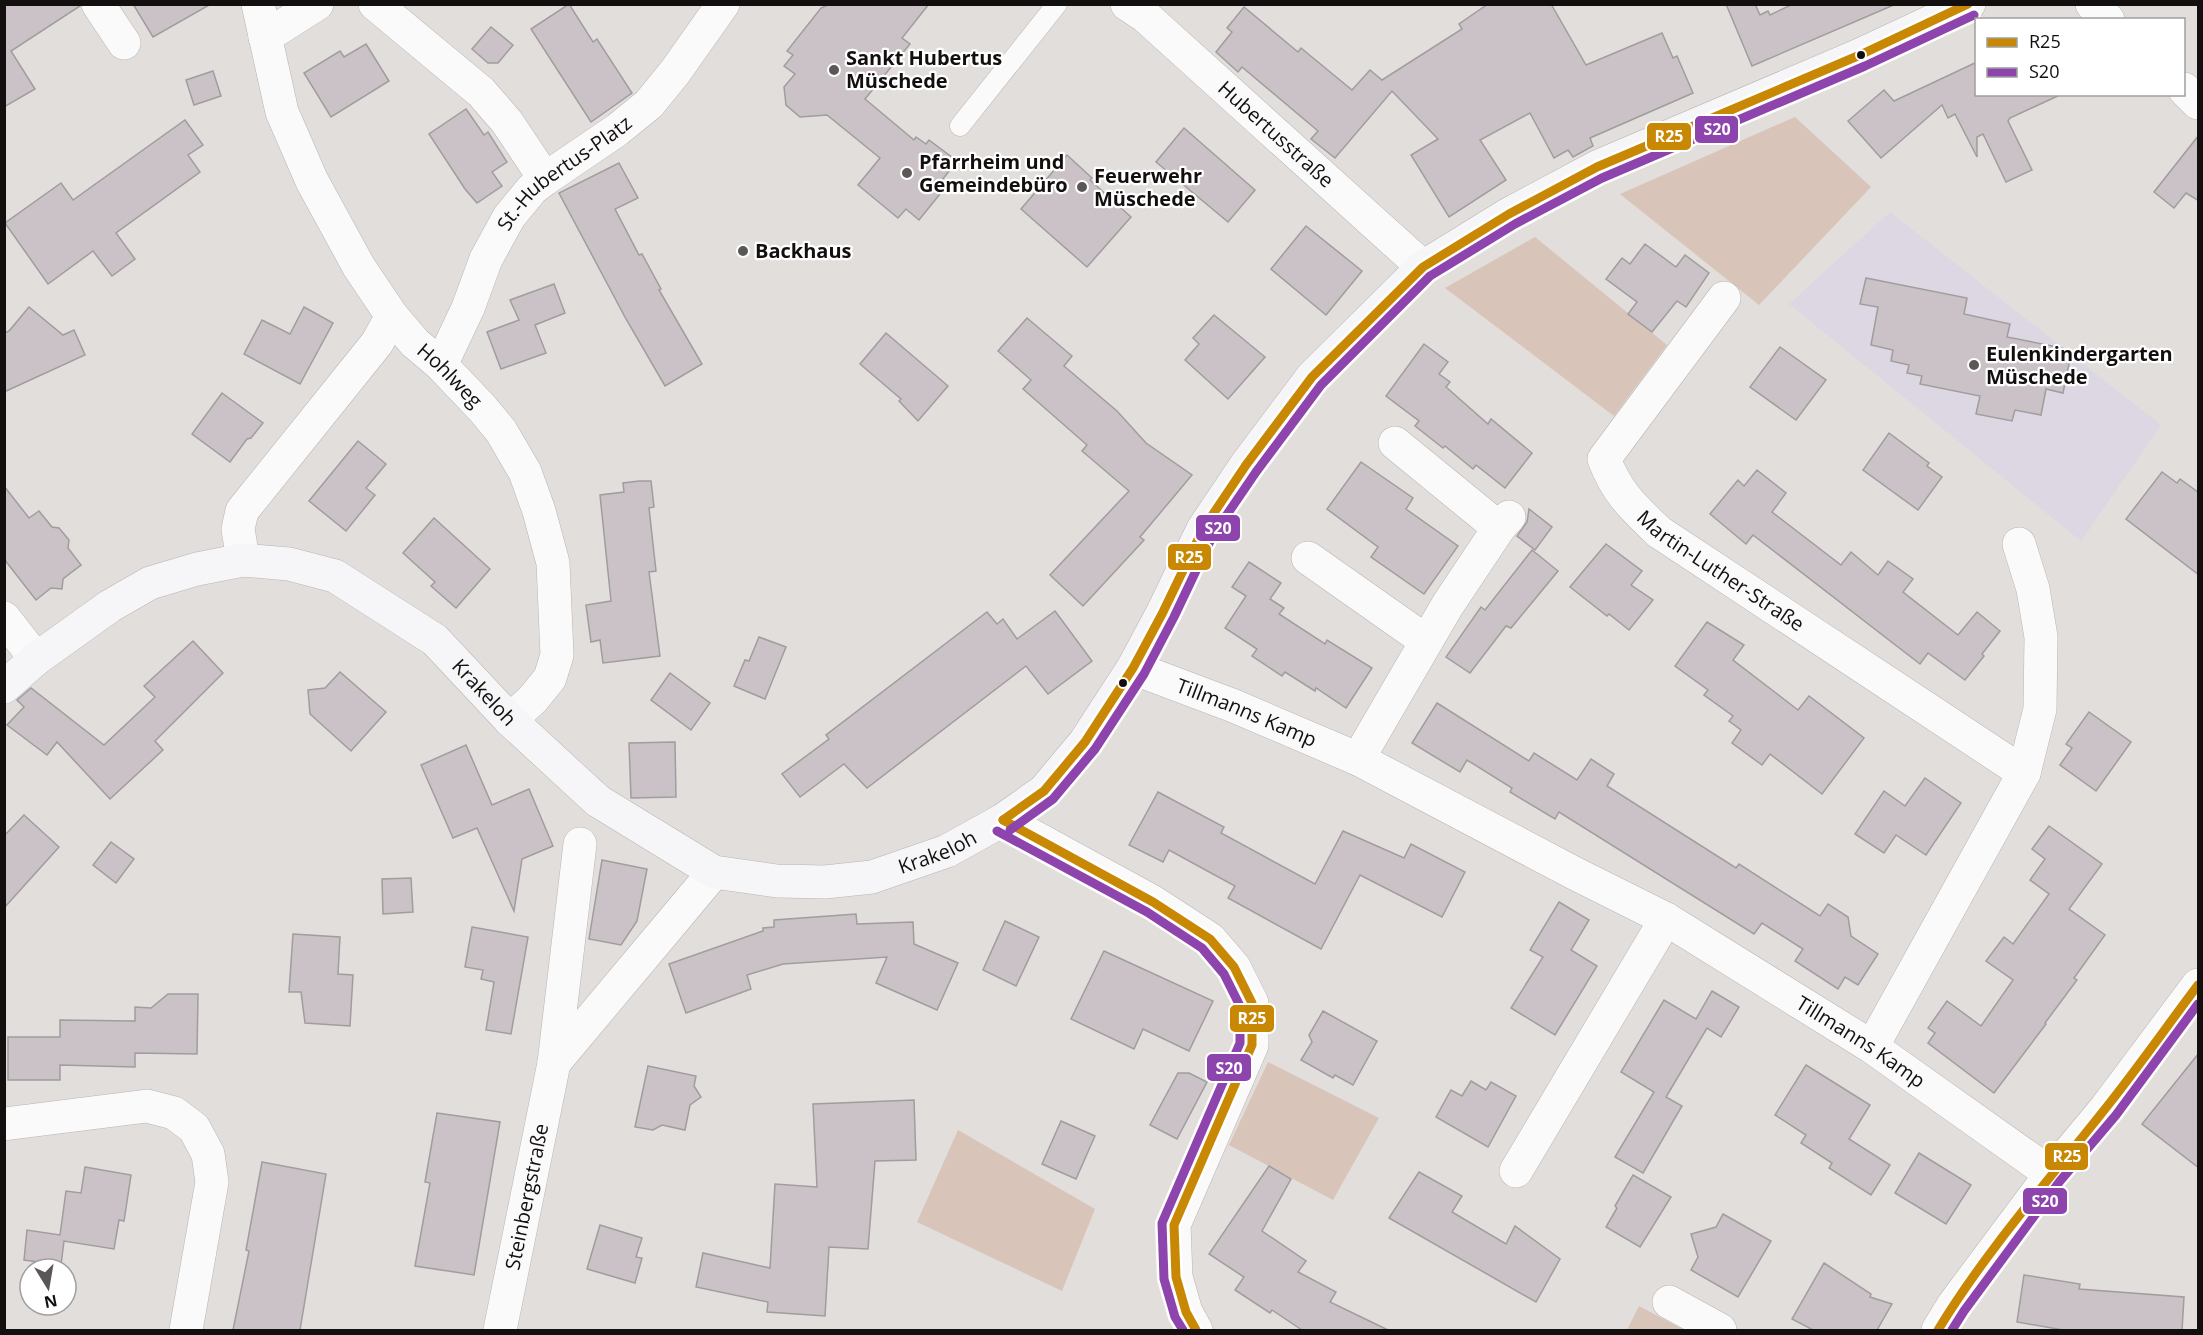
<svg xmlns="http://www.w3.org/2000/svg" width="2203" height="1335" viewBox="0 0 2203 1335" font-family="'Open Sans',sans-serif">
<rect width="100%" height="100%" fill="#e2dedc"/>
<path fill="#dcd7e2" d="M1890 212 2161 425 2081 541 1789 304Z"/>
<g fill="#d9c4b9">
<path d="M1795 117 1871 187 1759 305 1620 194Z"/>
<path d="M1535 237 1667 345 1614 416 1445 288Z"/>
<path d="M1268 1062 1379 1118 1333 1200 1229 1145Z"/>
<path d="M958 1130 1095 1209 1062 1291 917 1222Z"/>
<path d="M1639 1306 1684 1330H1627Z"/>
</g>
<g fill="#cbc2c7" stroke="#9f9d9d" stroke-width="1.5">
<path d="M4 4H79L80 6 11 51 35 89 4 107Z"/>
<path d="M133 4H211L153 37Z"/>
<path d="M569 4 593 42 597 39 632 93 591 122 531 29Z"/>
<path d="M830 4H929L902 38 910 44 865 99 914 140 916 137 926 144 929 140 957 161 939 184 944 189 919 220 906 209 898 218 858 185 880 158 827 115 800 117 786 105 784 87 795 74 784 66 793 55 787 51 821 8Z"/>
<path d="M1488 4H1551L1586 65 1662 33 1673 58 1677 56 1693 93 1590 138 1593 146 1573 157 1568 150 1554 158 1530 113 1480 140 1506 180 1449 217 1411 155 1438 139 1392 91 1335 158 1311 139 1318 131 1242 67 1238 72 1216 52 1232 32 1227 28 1244 7 1298 52 1301 48 1352 90 1370 70 1382 80 1462 29 1459 24Z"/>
<path d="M1726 4H1755L1760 15 1768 11 1770 15 1793 4H1896L1752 66Z"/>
<path d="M491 27 513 45 498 63H488L472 49Z"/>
<path d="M366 44 389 81 331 117 304 73 340 51 344 57Z"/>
<path d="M1977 62V94H2062L2010 118 2008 121 2032 170 2006 182 1983 134 1977 137V157L1955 114 1948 118 1942 105 1881 158 1848 121 1884 90 1894 101Z"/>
<path d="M213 71 221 96 194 105 186 80Z"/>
<path d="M466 109 484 135 488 132 507 162 492 172 502 186 477 203 465 189 429 134Z"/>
<path d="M185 120 203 145 188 155 200 172 116 233 135 259 112 276 93 251 48 284 5 223 61 183 73 200Z"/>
<path d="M1184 128 1255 190 1228 222 1156 162Z"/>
<path d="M2199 135V201L2186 193 2174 208 2154 192Z"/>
<path d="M1067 155 1092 178 1090 180 1131 217 1087 267 1021 209Z"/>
<path d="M619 163 638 198 615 209 639 255 642 254 661 289 659 290 702 364 665 386 626 319 559 193Z"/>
<path d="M1306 226 1362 271 1326 315 1271 269Z"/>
<path d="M1645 244 1676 267 1685 255 1709 273 1686 307 1677 301 1652 332 1628 314 1637 302 1606 279 1622 258 1630 264Z"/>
<path d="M1866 278 1967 298 1964 314 2010 324 2007 337 2063 348 2062 357 2070 359 2063 393 2046 389 2041 415 2015 410 2012 421 1976 414 1980 396 1920 384 1922 376 1907 373 1909 365 1891 361 1893 350 1871 345 1878 307 1860 304Z"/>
<path d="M554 284 565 313 535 325 546 353 501 369 487 332 519 320 510 300Z"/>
<path d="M29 307 63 335 74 330 85 355 4 392V333L9 331Z"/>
<path d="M304 307 333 323 300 384 244 354 262 320 290 334Z"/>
<path d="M1214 315 1265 357 1228 399 1185 360 1199 344 1193 338Z"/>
<path d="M1027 318 1072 356 1064 366 1117 411 1146 443 1192 475 1140 537 1144 540 1083 606 1050 575 1129 491 1082 451 1087 445 1023 389 1031 380 998 351Z"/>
<path d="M886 333 948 386 918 421 899 401 901 399 860 364Z"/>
<path d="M1424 344 1448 362 1439 374 1450 382 1446 387 1488 424 1491 419 1532 453 1505 488 1476 465 1473 469 1445 446 1443 448 1415 426 1419 421 1386 396Z"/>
<path d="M1780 347 1826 380 1796 420 1750 387Z"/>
<path d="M222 393 263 423 251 438 247 439 230 462 192 434Z"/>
<path d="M1889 433 1929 463 1927 466 1942 477 1918 510 1863 470Z"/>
<path d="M358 441 386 464 366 488 375 495 346 531 309 501Z"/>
<path d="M1361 462 1413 498 1406 509 1458 546 1424 594 1371 557 1378 547 1327 509Z"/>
<path d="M1757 470 1786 493 1772 512 1841 565 1851 552 1878 575 1888 561 1913 579 1903 592 1958 635 1977 612 2000 631 1982 654 1984 656 1965 680 1928 653 1920 664 1753 535 1746 544 1710 514 1738 480 1744 486Z"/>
<path d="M2162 472 2177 483 2180 479 2199 493V575L2126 519Z"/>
<path d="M639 481H651L654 507 649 508 656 571 649 572 660 656 603 663 600 640 591 642 586 605 611 601 600 495 624 492 623 483Z"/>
<path d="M4 486 29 518 39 511 52 527 59 528 69 540 68 548 81 565 63 579 62 589 51 588 36 600 4 559Z"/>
<path d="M1529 509 1552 527 1535 550 1517 536 1527 522Z"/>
<path d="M434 518 490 569 456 608 431 586 435 582 403 553Z"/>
<path d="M1606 544 1642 571 1631 585 1653 600 1629 630 1609 614 1607 616 1570 587Z"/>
<path d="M1532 550 1558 571 1511 628 1506 626 1470 673 1446 657 1481 607 1485 610Z"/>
<path d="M1249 562 1281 583 1270 599 1284 608 1279 614 1325 644 1327 640 1372 668 1346 708 1316 688 1315 691 1285 672 1282 676 1252 656 1257 649 1225 628 1246 596 1232 587Z"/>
<path d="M1055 611 1092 661 1048 694 1026 666 867 788 844 764 800 797 782 774 829 739 826 735 987 612 997 624 1003 619 1017 639Z"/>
<path d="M1707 622 1744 645 1733 660 1798 710 1809 696 1864 738 1822 794 1770 754 1762 765 1732 743 1741 730 1729 721 1733 716 1704 695 1708 690 1675 666Z"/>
<path d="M759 637 786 647 765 699 734 686 745 660 749 661Z"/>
<path d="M193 641 223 673 155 741 163 750 110 799 57 742 47 755 7 725 24 707 17 700 31 688 104 745 155 697 144 686Z"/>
<path d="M340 672 386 712 351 751 310 714 308 690 325 688Z"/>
<path d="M670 673 710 703 691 730 651 700Z"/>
<path d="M1437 703 1529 761 1534 753 1577 780 1591 759 1614 774 1607 786 1736 868 1739 864 1820 916 1828 904 1848 917 1851 936 1878 954 1858 985 1845 977 1838 989 1795 961 1803 949 1762 923 1754 934 1559 812 1555 819 1510 792 1512 788 1467 760 1460 772 1412 743Z"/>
<path d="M2089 712 2131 742 2096 791 2060 765 2072 748 2066 744Z"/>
<path d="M675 742 676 797 631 798 629 743Z"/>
<path d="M466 745 492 805 529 789 553 846 522 859 514 911 477 828 453 838 421 765Z"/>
<path d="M1925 778 1961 803 1926 855 1896 835 1884 853 1855 834 1884 791 1905 806Z"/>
<path d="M1158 792 1224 827 1221 833 1315 884 1343 831 1404 858 1411 844 1465 872 1442 917 1360 875 1321 949 1228 898 1235 886 1169 850 1163 862 1129 845Z"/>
<path d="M24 815 59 847 4 908V836Z"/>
<path d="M2049 826 2102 864 2069 909 2105 935 2074 978 2077 980 2045 1023 2046 1024 1994 1093 1928 1043 1935 1033 1928 1028 1947 1001 1981 1026 2013 980 1986 961 2004 937 2013 944 2049 894 2030 880 2045 859 2032 849Z"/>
<path d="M111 842 134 859 116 883 93 865Z"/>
<path d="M602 860 647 869 637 921 621 945 589 939Z"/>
<path d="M411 878 413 912 383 914 382 879Z"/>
<path d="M1559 902 1589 920 1571 950 1597 966 1555 1035 1511 1008 1543 957 1530 950Z"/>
<path d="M856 914 857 924 913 922 914 944 958 963 937 1010 876 983 887 957 783 964 747 975 751 989 686 1013 669 964 763 931V928L774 927V920Z"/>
<path d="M1005 921 1039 937 1016 986 983 970Z"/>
<path d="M472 927 528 937 511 1034 486 1030 494 982 481 979 483 970 465 967Z"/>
<path d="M293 934 340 937 338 974 353 975 350 1026 305 1023 301 992H289Z"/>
<path d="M1104 951 1213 1001 1189 1051 1143 1029 1134 1049 1071 1019Z"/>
<path d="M1712 991 1739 1007 1721 1037 1707 1028 1666 1097 1682 1106 1643 1173 1615 1157 1654 1092 1621 1072 1664 1000 1696 1019Z"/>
<path d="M168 994H198L197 1054 135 1053V1067L60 1065V1080H8V1037H60V1020L135 1021V1007L151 1008Z"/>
<path d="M1323 1011 1377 1041 1353 1085 1335 1075 1333 1078 1301 1060 1312 1042 1309 1035Z"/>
<path d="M2199 1053V1168L2142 1124Z"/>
<path d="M1806 1065 1870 1105 1849 1139 1890 1165 1871 1195 1829 1168 1832 1163 1801 1143 1806 1135 1775 1115Z"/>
<path d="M648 1066 696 1076 694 1086 701 1097 690 1105 685 1130 662 1125 653 1130 635 1127Z"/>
<path d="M1178 1073H1189L1207 1082 1177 1139 1150 1125Z"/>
<path d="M1471 1081 1486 1090 1491 1082 1516 1096 1488 1147 1436 1117 1451 1090 1462 1096Z"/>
<path d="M914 1100 916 1160 875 1161 868 1249 829 1247 825 1316 767 1312 768 1302 696 1287 703 1253 770 1268 775 1184 817 1187 813 1104Z"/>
<path d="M437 1113 500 1122 474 1275 415 1266 430 1183 425 1182Z"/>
<path d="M1061 1121 1095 1136 1076 1179 1042 1164Z"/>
<path d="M1919 1153 1971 1185 1946 1224 1895 1193Z"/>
<path d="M262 1162 326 1174 300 1330H233L249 1251 246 1250Z"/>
<path d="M1269 1166 1291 1179 1262 1231 1306 1261 1298 1272 1336 1292 1330 1302 1388 1330H1302L1272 1310 1270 1313 1235 1290 1244 1277 1209 1254Z"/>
<path d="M85 1167 131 1175 124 1221 119 1220 114 1249 64 1241 61 1265 24 1260 27 1230 60 1235 66 1191 81 1193Z"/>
<path d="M1419 1172 1462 1196 1452 1212 1506 1244 1515 1226 1560 1259 1536 1302 1389 1218Z"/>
<path d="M1633 1175 1671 1197 1640 1247 1606 1227 1617 1208 1615 1206Z"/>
<path d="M1723 1214 1771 1241 1738 1297 1691 1270 1698 1257 1691 1234 1716 1227Z"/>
<path d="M600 1225 642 1238 636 1257 642 1258 635 1283 587 1269Z"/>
<path d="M1824 1263 1871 1294 1870 1297 1892 1304 1877 1330H1813L1792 1319Z"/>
<path d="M2024 1275 2080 1284 2079 1289 2184 1297 2182 1330H2063L2017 1322Z"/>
</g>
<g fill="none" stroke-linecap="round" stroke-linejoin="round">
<g stroke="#b8b5b3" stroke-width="21">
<path id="lane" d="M960 126 1057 4"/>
</g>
<g stroke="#b8b5b3" stroke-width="34">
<g id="street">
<path d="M98 4 124 43"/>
<path id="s1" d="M258 4 282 112 312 181 359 267 392 316 415 343 441 365 482 408 501 431 525 472 539 511 553 563 557 655 550 678 533 699 510 720"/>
<path d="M375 4 481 92 507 122 545 179"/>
<path id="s2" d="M1127 4 1145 16 1423 267"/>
<path d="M2092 4 2108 20"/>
<path d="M265 37 317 4"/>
<path d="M2184 89 2198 103"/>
<path id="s3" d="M1724 298 1604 459C1617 493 1633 507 1659 532L2024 773"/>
<path id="s4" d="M441 365 468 308 486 259 509 217 532 189 545 179 617 130 649 104 675 72 723 4"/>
<path d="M1395 443 1499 528"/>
<path d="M1308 558 1426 641"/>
<path d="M243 560 238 529 242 511 377 343 392 316"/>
<path d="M4 618 36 659"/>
<path id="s5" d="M1133 668 1234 706 1358 759 1574 873 1666 919 1872 1047 2051 1174"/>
<path d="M1358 759 1447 606 1499 528 1509 517"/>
<path d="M1003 820 1153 902 1210 939 1234 967 1252 1003V1045L1174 1225 1176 1277 1186 1312 1196 1330"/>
<path d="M1872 1047 2024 773 2040 709 2041 637 2033 589 2019 544"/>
<path d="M554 1063 714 872"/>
<path d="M4 1124 147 1106 174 1113 194 1128 208 1154 212 1182 186 1330"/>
<path d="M1516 1171 1666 919"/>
<path d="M1669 1302 1720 1330"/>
<path id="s6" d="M500 1330 554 1063 580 844"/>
<path d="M1938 1330 1954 1304 2051 1174 2106 1108 2198 985"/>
</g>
</g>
<g stroke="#b8b5b3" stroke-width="34">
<g id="secondary">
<path id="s7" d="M4 687 36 659 110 606 150 583 197 569 243 560 289 564 335 576 435 640 510 720 598 801 714 872 777 881 825 882 872 877 947 851 1003 820 1044 791 1085 742 1133 668 1163 612 1203 529 1246 465 1312 377 1423 267 1509 214 1597 167 1860 55 1969 4"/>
</g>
</g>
<use href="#lane" stroke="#fbfafa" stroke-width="20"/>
<use href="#street" stroke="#fbfafa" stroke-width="33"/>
<use href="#secondary" stroke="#f6f5f7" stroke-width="33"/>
<g stroke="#fff" stroke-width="14">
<g id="bus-1">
<path d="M1003 820 1044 791 1085 742 1133 668 1163 612 1203 529 1246 465 1312 377 1423 267 1509 214 1597 167 1860 55 1968 4"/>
<path d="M1003 820 1153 902 1210 939 1234 967 1252 1003V1045L1174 1225 1176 1277 1186 1312 1196 1330"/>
<path d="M1938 1330C1986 1251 2048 1181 2105 1109 2137 1069 2167 1026 2198 985"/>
</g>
</g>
<g stroke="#fff" stroke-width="14">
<g id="bus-2">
<path d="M1010 830 1053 799 1095 749 1144 674 1174 617 1213 535 1256 472 1321 385 1430 276 1515 224 1602 178 1865 66 1974 15"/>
<path d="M997 831 1147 912 1202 948 1224 974 1240 1006V1043L1162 1223 1164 1279 1175 1317 1183 1330"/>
<path d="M1952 1330 1964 1311 2060 1181 2116 1115 2198 1004"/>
</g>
</g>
<use href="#bus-1" stroke="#c98803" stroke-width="9"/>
<use href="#bus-2" stroke="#8e44ad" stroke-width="9"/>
</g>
<g fill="#120f0e" stroke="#fff" stroke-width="2">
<circle cx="1861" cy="55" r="5"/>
<circle cx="1123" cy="683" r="5"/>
</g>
<g fill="#5b5756" stroke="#fff" stroke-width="2">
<circle cx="834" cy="70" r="6"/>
<circle cx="907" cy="173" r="6"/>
<circle cx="1082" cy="187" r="6"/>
<circle cx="743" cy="251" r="6"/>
<circle cx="1974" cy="365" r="6"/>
</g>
<g text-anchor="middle" stroke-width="4.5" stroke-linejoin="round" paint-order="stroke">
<g font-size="20" font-weight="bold" fill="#120f0e" stroke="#fff" text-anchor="start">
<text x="846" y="65">Sankt Hubertus<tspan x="846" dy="23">Müschede</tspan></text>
<text x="919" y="169">Pfarrheim und<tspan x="919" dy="23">Gemeindebüro</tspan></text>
<text x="1094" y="183">Feuerwehr<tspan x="1094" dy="23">Müschede</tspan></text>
<text x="755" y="258">Backhaus</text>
<text x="1986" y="361">Eulenkindergarten<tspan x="1986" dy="23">Müschede</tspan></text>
</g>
<g font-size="20" fill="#120f0e" stroke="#fff">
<text dy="7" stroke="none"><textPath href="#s2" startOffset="198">Hubertusstraße</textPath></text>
<text dy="7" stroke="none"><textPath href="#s4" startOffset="234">St.-Hubertus-Platz</textPath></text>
<text dy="7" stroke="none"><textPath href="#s1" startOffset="426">Hohlweg</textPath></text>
<text dy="7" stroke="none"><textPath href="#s3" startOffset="366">Martin-Luther-Straße</textPath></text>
<text dy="7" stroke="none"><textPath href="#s7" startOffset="560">Krakeloh</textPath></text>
<text dy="7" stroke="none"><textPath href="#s5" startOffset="122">Tillmanns Kamp</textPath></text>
<text dy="7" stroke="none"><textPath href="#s7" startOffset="1082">Krakeloh</textPath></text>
<text dy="7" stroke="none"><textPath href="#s5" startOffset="820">Tillmanns Kamp</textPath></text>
<text dy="7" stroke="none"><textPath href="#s6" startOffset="136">Steinbergstraße</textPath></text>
</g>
</g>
<g stroke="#fff" stroke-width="2">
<rect x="1694" y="115" width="45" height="29" rx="6" fill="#8e44ad"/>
<rect x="1646" y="122" width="46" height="29" rx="6" fill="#c98803"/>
<rect x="1195" y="514" width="46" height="28" rx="6" fill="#8e44ad"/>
<rect x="1167" y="543" width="45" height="28" rx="6" fill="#c98803"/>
<rect x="1229" y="1004" width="46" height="29" rx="6" fill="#c98803"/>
<rect x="1206" y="1053" width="46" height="29" rx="6" fill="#8e44ad"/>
<rect x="2044" y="1142" width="45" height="29" rx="6" fill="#c98803"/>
<rect x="2022" y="1187" width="46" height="28" rx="6" fill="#8e44ad"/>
</g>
<g font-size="16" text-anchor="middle" font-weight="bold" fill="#fff">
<text x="1717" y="135">S20</text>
<text x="1669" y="142">R25</text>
<text x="1218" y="534">S20</text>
<text x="1189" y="563">R25</text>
<text x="1252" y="1024">R25</text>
<text x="1229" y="1074">S20</text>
<text x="2067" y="1162">R25</text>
<text x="2045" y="1207">S20</text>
</g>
<rect width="2203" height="1335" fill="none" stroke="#120f0e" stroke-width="12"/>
<rect x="1975" y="18" width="210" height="78" fill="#ffffff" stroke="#a09f9f" stroke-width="1.5"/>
<rect x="1987" y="38" width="30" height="9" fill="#c98803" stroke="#a09f9f" stroke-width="1.5"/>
<text x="2029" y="48" font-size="18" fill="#120f0e">R25</text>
<rect x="1987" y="68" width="30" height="9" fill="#8e44ad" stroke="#a09f9f" stroke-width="1.5"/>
<text x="2029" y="78" font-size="18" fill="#120f0e">S20</text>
<g transform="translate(48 1287) rotate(169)"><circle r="28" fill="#ffffff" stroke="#a09f9f" stroke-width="1.5"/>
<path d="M0-4.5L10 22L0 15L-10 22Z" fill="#5b5756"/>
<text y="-9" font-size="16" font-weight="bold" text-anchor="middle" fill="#120f0e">N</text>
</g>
</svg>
